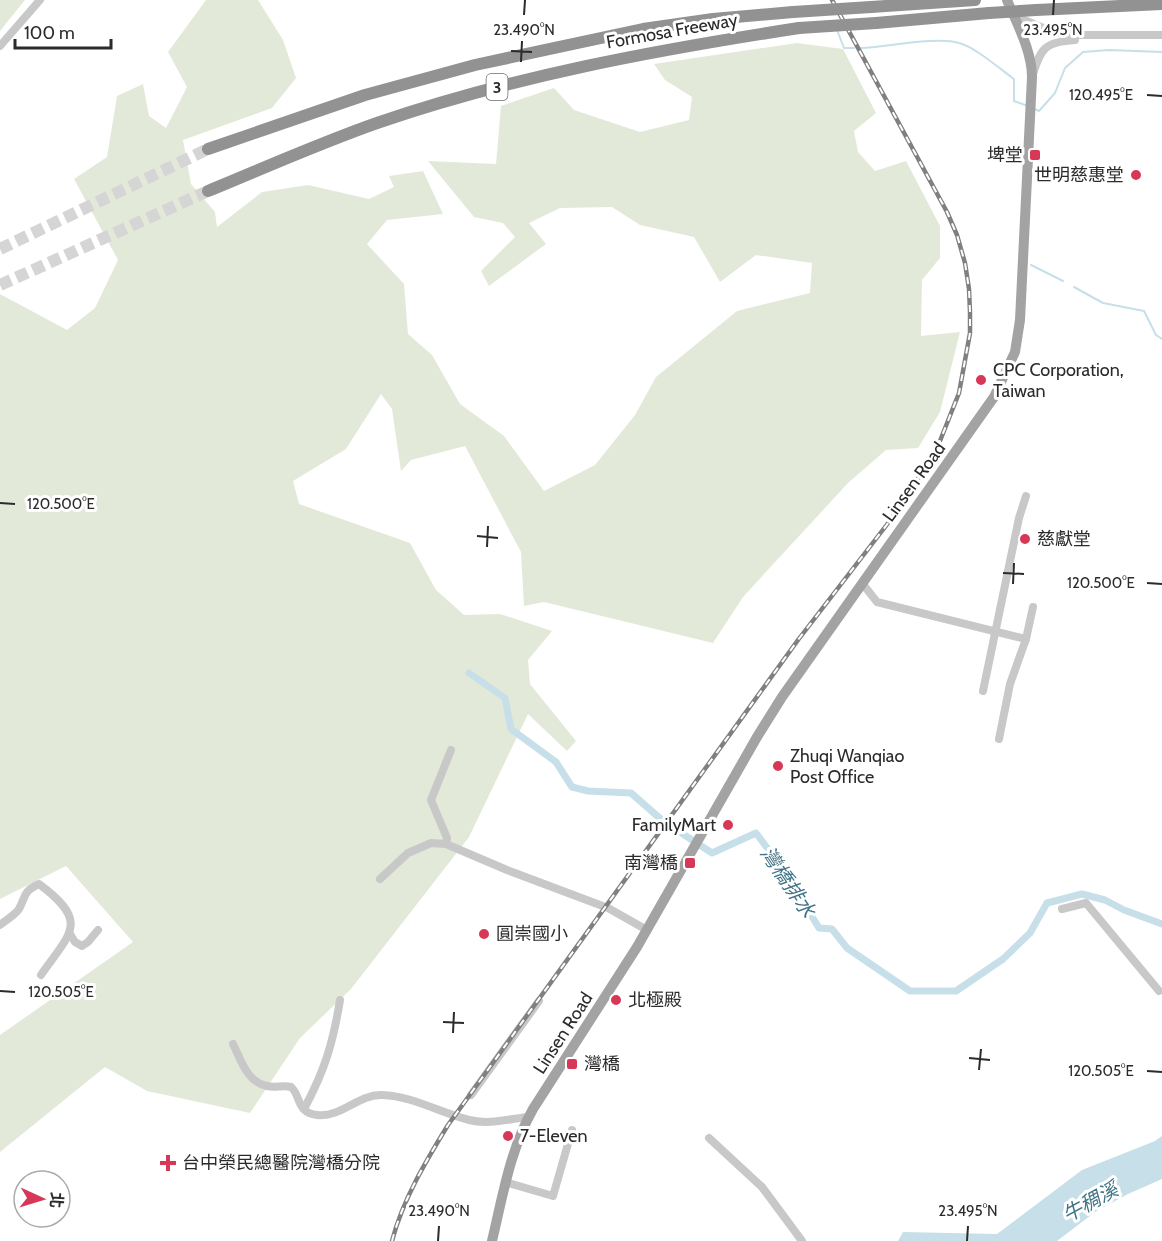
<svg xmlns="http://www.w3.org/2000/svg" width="1162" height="1241" viewBox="0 0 1162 1241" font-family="Cabin,'Noto Sans TC',sans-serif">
<rect width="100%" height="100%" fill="#fff"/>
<g fill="#e3e9d9">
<path d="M0 0H25L0 31Z"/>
<path d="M206 0H258L283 40 296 78 272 108 183 140 191 184 215 212 217 227 262 192 308 185 369 199 394 187 389 176 423 171 443 214 387 220 367 244 404 284 408 334 432 355 460 404 504 436 544 491 595 465 635 415 656 377 737 311 810 293 812 263 756 255 720 282 694 237 640 225 612 207 560 208 529 223 546 244 489 286 481 271 515 237 503 223 474 217 428 161 496 164 501 106 554 88 574 110 640 132 689 120 692 97 665 80 654 64 797 43 843 49 876 113 854 131 858 152 875 171 906 161 940 226V258L922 280 921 336 960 332 940 412 918 448 886 450 848 483 743 597 713 643 544 602 524 606 521 552 465 446 411 460 401 471 392 409 381 394 346 449 293 481 299 504 410 543 436 590 464 615 500 614 552 631 528 660 530 684 576 741 567 751 528 714 469 837 351 989 300 1038 250 1113 147 1091 105 1067 0 1152V1035L133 942 66 866 0 899V294L67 330 95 308 118 260 74 179 107 157 117 96 143 84 149 116 166 128 187 87 168 52Z"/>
</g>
<path fill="#c6dfe8" d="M1162 1136V1179L1128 1194 1095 1212 1057 1241H898L903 1232 997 1234 1082 1170 1155 1141Z"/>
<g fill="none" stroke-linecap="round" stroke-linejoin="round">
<g stroke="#c6dfe8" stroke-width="2">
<path d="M837 30 844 48H854"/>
<path d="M861 48C886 47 937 36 959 43 975 47 1000 69 1014 79V101L1028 106"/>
<path d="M1033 108 1039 111 1055 93 1065 68 1083 52 1109 50 1162 52"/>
<path d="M1031 265 1063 281"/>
<path d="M1074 287 1103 303 1144 311 1156 335 1162 339"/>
</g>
<path stroke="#c6dfe8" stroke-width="7" d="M469 673 505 698 511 729 556 762 572 787 588 791 631 793 663 821 712 853 756 833 783 869 819 928 832 929 847 948 910 991H956L1003 959 1030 933 1047 903 1082 894 1105 900 1124 910 1162 924"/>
<g stroke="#d5d5d5" stroke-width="12" stroke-dasharray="12 6" stroke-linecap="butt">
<path d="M0 249 208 149"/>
<path d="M0 285 208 191"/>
</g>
<g stroke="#c8c8c8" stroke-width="8">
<path d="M1013 15 1048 30 1068 35H1162"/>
<path d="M0 46 40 0"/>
<path d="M1033 74C1041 47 1046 42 1075 40"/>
<path d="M862 583 877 602 1026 639 1010 684 999 739"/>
<path d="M1026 639 1033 607"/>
<path d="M983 691 1019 518 1026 496"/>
<path d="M446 844 447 838 431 800 451 750"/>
<path d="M380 879 408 853 431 843 446 844 507 870 608 908 647 930"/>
<path d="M1062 909 1086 903 1159 991"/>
<path d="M0 925C6 920 15 915 19 909 26 896 23 891 39 884 90 922 71 932 41 975"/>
<path d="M70 934 75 942 82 946 88 942 98 930"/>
<path d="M233 1044C241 1060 247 1082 267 1086 275 1088 283 1085 291 1087 301 1095 296 1113 317 1115 341 1118 358 1094 382 1095 413 1096 440 1113 469 1120 488 1125 509 1119 528 1117"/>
<path d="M471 1095 539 1001"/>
<path d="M304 1109C325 1070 333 1043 340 1000"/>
<path d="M709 1138 762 1187 802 1241"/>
<path d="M505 1182 553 1196 572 1130"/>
</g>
<path stroke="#a3a3a3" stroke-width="10" d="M492 1241C503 1195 510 1150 533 1109L637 947 757 737 782 697 994 397 1015 352 1020 320 1032 77C1032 51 1017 24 1007 0"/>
<g stroke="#929292" stroke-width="12">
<path d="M871 7 975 0"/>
<path d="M1036 10 1162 4"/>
<path d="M876 23 989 13"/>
<path d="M208 149 365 95 475 65 643 29 713 19 793 12"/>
<path d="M208 191C264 168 320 143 377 123 514 76 656 50 799 28"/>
</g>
<g stroke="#808080" stroke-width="4.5">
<path id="rail" d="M392 1241C403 1199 426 1161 448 1125L798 640 892 518 936 451 959 393 970 333V312L969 289 965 263 957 235 947 212 832 0"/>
</g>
<use href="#rail" stroke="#fff" stroke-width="2" stroke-dasharray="7" stroke-linecap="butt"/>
<g stroke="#929292" stroke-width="12">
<path d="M793 12 871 7"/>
<path d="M989 13 1036 10"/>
<path d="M799 28 876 23"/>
</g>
</g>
<path fill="none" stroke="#2b2b2b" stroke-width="2" d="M524 15 525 0M1053 15 1054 0M511 51 532 52M521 62 522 41M1147 95 1162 96M0 503 15 504M477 536 498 538M487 547 488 526M1003 573 1024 574M1147 583 1162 584M1013 584 1014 563M0 991 15 992M443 1022 464 1023M453 1033 454 1012M969 1058 990 1060M979 1070 981 1049M1147 1071 1162 1072M438 1241 439 1226M967 1241 968 1226"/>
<g fill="#d83857" stroke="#fff" stroke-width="2">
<rect x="1029" y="149" width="12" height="12" rx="3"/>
<circle cx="1136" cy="175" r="6"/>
<circle cx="981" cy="380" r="6"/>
<circle cx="1025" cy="539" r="6"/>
<circle cx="778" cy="766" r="6"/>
<circle cx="728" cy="825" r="6"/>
<rect x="684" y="857" width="12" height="12" rx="3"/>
<circle cx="484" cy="934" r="6"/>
<circle cx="616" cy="1000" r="6"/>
<rect x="566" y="1058" width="12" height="12" rx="3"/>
<circle cx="508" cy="1136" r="6"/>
<path d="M165 1154h6v6h6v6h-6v6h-6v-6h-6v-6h6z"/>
</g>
<g text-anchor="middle" stroke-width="6" stroke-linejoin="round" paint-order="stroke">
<rect fill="#fff" stroke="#6b6b6b" stroke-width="1.5" x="486.5" y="74" width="21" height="26" rx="4.5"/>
<g font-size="16" font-weight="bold" fill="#2b2b2b">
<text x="497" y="93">3</text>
</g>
<g font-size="18" fill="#2b2b2b" stroke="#fff">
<text transform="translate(672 31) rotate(-10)" y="6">Formosa Freeway</text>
<text transform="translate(914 482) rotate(-54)" y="6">Linsen Road</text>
<text transform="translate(563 1033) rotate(-57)" y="6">Linsen Road</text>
</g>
<g font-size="18" fill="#2b2b2b" stroke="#fff" text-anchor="start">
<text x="1023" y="161" text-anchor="end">埤堂</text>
<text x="1124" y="181" text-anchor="end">世明慈惠堂</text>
<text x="993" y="376">CPC Corporation,<tspan x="993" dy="21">Taiwan</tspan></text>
<text x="1037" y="545">慈獻堂</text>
<text x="790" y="762">Zhuqi Wanqiao<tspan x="790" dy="21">Post Office</tspan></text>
<text x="716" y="831" text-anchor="end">FamilyMart</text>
<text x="678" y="869" text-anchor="end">南灣橋</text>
<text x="496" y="940">圓崇國小</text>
<text x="628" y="1006">北極殿</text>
<text x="584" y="1070">灣橋</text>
<text x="520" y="1142">7-Eleven</text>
<text x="182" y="1169">台中榮民總醫院灣橋分院</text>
</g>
<g font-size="20" font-style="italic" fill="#407487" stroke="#fff">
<text transform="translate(788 882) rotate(56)" y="7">灣橋排水</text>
<text transform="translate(1090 1202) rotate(-29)" y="7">牛稠溪</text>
</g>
</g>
<g font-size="15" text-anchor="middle" fill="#2b2b2b" stroke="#fff" stroke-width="6" stroke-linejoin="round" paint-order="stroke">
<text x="524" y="35">23.490°N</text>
<text x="1053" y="35">23.495°N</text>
<text x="1101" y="100">120.495°E</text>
<text x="61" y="509">120.500°E</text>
<text x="1101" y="588">120.500°E</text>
<text x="61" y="997">120.505°E</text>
<text x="1101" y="1076">120.505°E</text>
<text x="439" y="1216">23.490°N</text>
<text x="968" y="1216">23.495°N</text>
</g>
<g transform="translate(42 1199) rotate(94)"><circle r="28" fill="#ffffff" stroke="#aaaaaa" stroke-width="1.5"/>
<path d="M0-4.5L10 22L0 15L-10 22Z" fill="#d83857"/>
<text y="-9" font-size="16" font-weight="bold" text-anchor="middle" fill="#2b2b2b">北</text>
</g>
<path d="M15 39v9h96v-9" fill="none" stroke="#2b2b2b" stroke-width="3"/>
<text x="24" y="39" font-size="18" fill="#2b2b2b" stroke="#ffffff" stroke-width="4.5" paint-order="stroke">100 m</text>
</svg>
